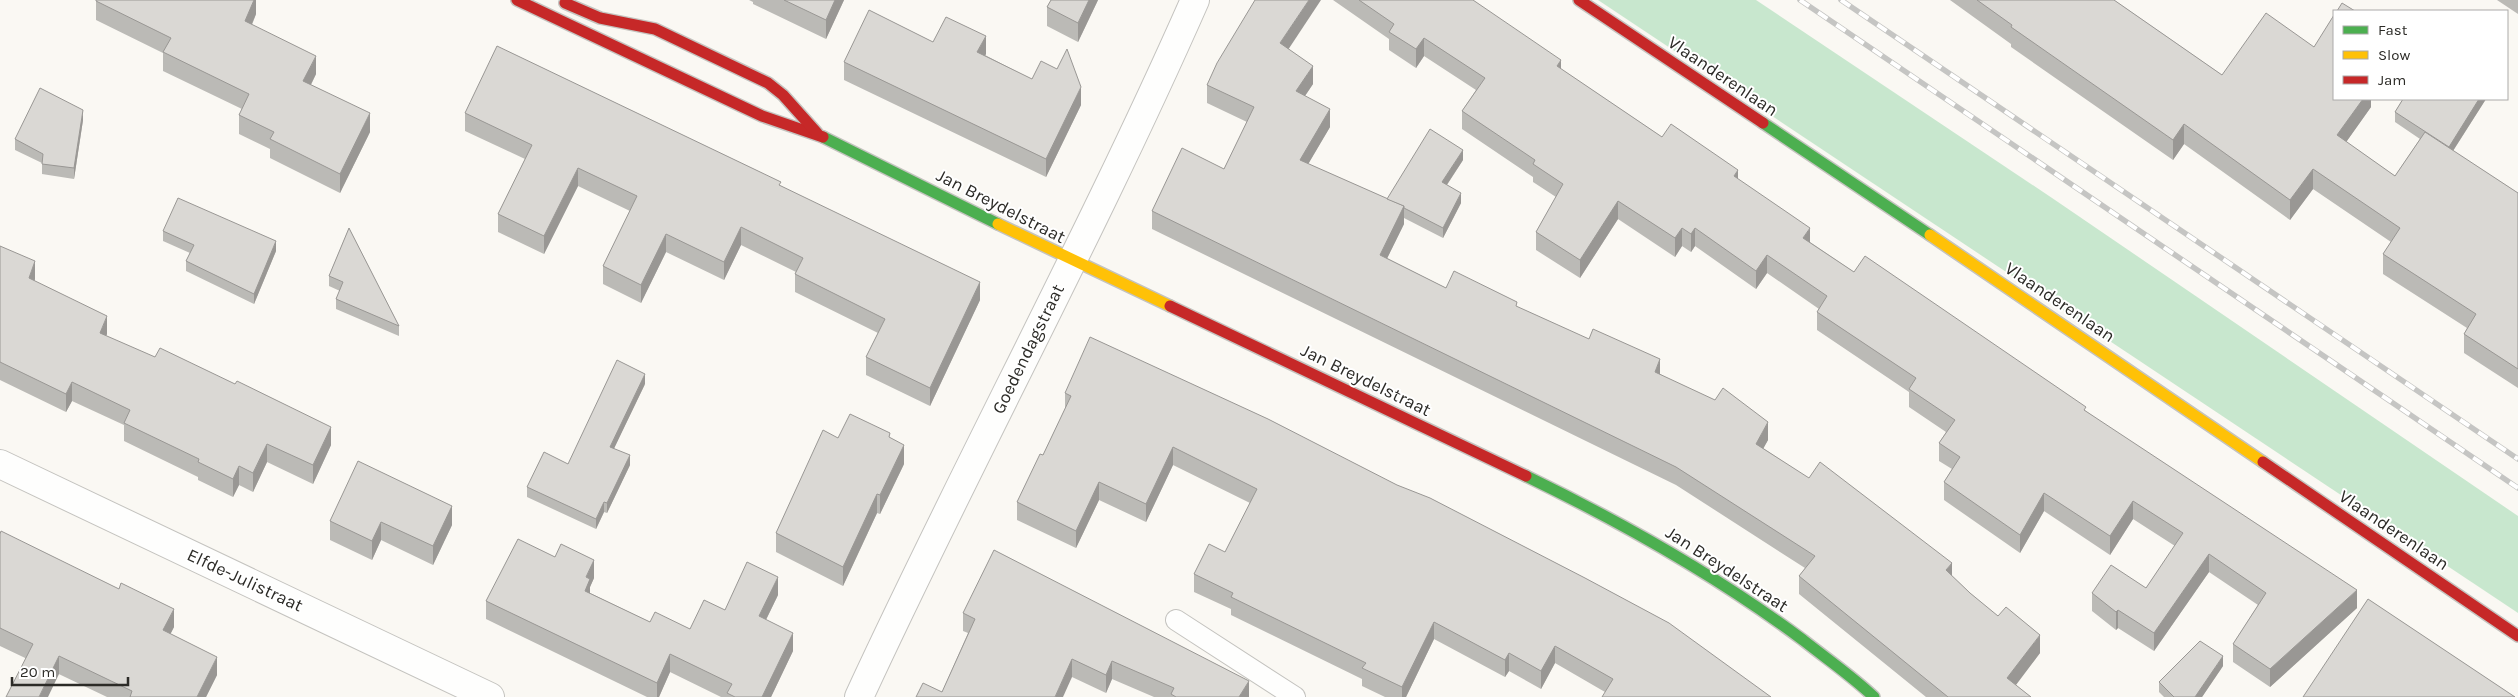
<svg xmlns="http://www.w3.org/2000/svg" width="2518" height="697" viewBox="0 0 2518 697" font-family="Karla,sans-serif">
<rect width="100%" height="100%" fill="#faf8f3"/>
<path fill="#c8e7ce" d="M1598 0H1756L2055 200 2518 516V613Z"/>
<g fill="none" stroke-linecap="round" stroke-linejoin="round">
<g stroke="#c4c3bf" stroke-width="22">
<path id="lane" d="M1176 620 1295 697"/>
</g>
<g stroke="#c4c3bf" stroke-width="30">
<g id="street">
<path d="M0 464 490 697"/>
<path d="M859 697C967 463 1091 236 1195 0"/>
</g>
</g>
<g stroke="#c4c3bf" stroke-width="14">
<g id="fast">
<path d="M1763 123 1930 235"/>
<path d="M823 137 998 224"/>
<path d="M1526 476C1623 523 1716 575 1803 640 1827 659 1852 676 1874 697"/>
</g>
</g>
<g stroke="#c4c3bf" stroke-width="14">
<g id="slow">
<path d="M998 224 1170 306"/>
<path d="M1930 235 2263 462"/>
</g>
</g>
<g stroke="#c4c3bf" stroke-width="14">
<g id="jam">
<path d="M517 0 762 116 823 137"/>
<path d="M1579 0 1763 123"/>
<path d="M565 3 600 18 655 29 768 83 783 95 817 133"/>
<path d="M1170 306 1526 476"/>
<path d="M2263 462 2518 636"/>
</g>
</g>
<use href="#lane" stroke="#fefefd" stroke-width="20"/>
<use href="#street" stroke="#fefefd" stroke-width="28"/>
<use href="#fast" stroke="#4caf50" stroke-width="11"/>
<use href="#slow" stroke="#ffc107" stroke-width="11"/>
<use href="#jam" stroke="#c62828" stroke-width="11"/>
<g stroke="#c5c5c3" stroke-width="5.5">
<g id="rail">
<path d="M1800 0 2518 488"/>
<path d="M1841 0 2518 459"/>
</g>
</g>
<use href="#rail" stroke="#fff" stroke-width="4" stroke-dasharray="11" stroke-linecap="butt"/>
</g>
<g fill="#bbbab6">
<path d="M256 0V14L252 25 316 74 311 85 370 132 340 193 270 158V149L239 134V115L242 109 163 71V53L96 20V1Z"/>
<path d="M749 0H844L826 39 753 4V2Z"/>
<path d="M1051 0H1098L1078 42 1047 26V7Z"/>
<path d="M1333 0H1473L1561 69 1662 137 1738 179 1810 242 1854 272 2086 411 2357 608 2270 687 2233 662V644L2258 605 2209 572 2154 651 2118 628 2116 630 2092 611V593L2146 588 2175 546 2133 519 2110 555 2044 511 2020 553 1944 500V482L1952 469 1939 461V443L1946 432 1909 407V392L1817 330V312L1819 309 1767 273 1756 289 1695 246 1691 252 1682 246 1675 257 1618 219 1580 278 1536 250V232L1556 197 1533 182V177L1462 129V111L1476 90 1424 56 1416 68 1389 50V39Z"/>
<path d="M1950 0H2114L2222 75 2334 99H2371V107L2346 142 2395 176 2420 139 2395 122V112L2403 99H2486L2453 151 2518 193V388L2464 353V334L2467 328 2383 274V254L2391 242 2313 189 2290 220 2184 144 2173 160 2011 47V44Z"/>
<path d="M2497 0H2518V14Z"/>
<path d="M933 42 986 54 985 55 1081 105 1046 177 844 80V62Z"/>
<path d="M1289 49 1313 84 1305 96 1330 127 1308 164 1387 199 1463 160 1447 185 1461 203 1443 238 1404 218V224L1387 258 1446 288 1517 307 1660 374 1768 440 1763 448 1952 576 1970 593 2040 653 2015 685 2031 697H1926L1799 594V576L1805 568 1676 485 1152 229V211L1224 169 1247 122 1207 103V85Z"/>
<path d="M465 113 781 186 980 300 930 406 866 375V357L878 333 795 292V274L796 272 741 245 724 280 666 252 641 303 603 284V266L630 211 578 186 544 254 498 232V214L525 159 465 131Z"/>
<path d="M83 120 74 179 42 174V163L15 150V139Z"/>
<path d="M349 228 399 326V336L336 309V299L340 291 329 286V276Z"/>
<path d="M163 231 276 251 254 304 186 271V261L190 253 163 241Z"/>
<path d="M0 246 35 279V281L107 334 106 336 331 445 313 484 267 462 253 492 239 485 233 497 198 480V477L124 441V425L72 401 66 412 0 380Z"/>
<path d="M645 384 614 448 630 465 607 513 604 512 596 529 527 497V487L568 464Z"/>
<path d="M1065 393 1669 623 1605 692 1555 663 1541 689 1509 671 1505 677 1434 639 1406 697H1385L1362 686V679L1231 615V609L1194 592V574L1225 552 1250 503 1173 465 1146 522 1099 500 1076 548 1017 520V502L1043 455 1065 409Z"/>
<path d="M838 438H890L904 464 880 514 877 513 843 586 776 552V533Z"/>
<path d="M452 506V525L433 565 381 540 372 560 330 540V521Z"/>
<path d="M0 534 174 627 170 634 217 675 206 697H107L0 646Z"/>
<path d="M594 578 590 587V593L650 622 690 629 725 610 778 595 766 620 793 651 771 697H721L670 672 659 697H647L486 619V601Z"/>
<path d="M963 613 1249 697H1154L1112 679 1106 693 1072 677 942 692 968 633 963 631Z"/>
<path d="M2223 666 2202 697H2164L2159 692V682Z"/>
</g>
<g fill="#999794">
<path d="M254 0H256V14L245 40V21Z"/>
<path d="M835 0H844L826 39V20Z"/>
<path d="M1089 0H1098L1078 42V23Z"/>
<path d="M1309 0H1321L1280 62V43Z"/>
<path d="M986 36V54L977 70V52Z"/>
<path d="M1424 38V56L1416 68V49Z"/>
<path d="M316 56V74L303 100V81Z"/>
<path d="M1561 60V78L1557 66Z"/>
<path d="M1313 66V84L1296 109V91Z"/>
<path d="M1081 87V105L1046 177V159Z"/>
<path d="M2363 99H2371V107L2337 155V135Z"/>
<path d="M2479 99H2486L2449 157V147Z"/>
<path d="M1330 109V127L1300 178V160Z"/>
<path d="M83 110V120L74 179V168Z"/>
<path d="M370 113V132L340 193V174Z"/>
<path d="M2184 124V144L2173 160V140Z"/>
<path d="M1463 150V160L1442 192V182Z"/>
<path d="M578 168V186L544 254V236Z"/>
<path d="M2313 169V189L2290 220V200Z"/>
<path d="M1738 170V188L1734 176Z"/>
<path d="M1461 193V203L1443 238V228Z"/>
<path d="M1618 201V219L1580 278V260Z"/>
<path d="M1404 206V224L1380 273V255Z"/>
<path d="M741 227V245L724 280V262Z"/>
<path d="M1682 228V246L1675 257V238Z"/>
<path d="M1695 228V246L1691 252V234Z"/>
<path d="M1810 228V246L1803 238Z"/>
<path d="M666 234V252L641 303V285Z"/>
<path d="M276 241V251L254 304V294Z"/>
<path d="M1767 255V273L1756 289V271Z"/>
<path d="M35 261V279L29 296V278Z"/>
<path d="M980 282V300L930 406V388Z"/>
<path d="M107 316V334L100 351V333Z"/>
<path d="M1660 359V377L1655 372Z"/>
<path d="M645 374V384L610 457V447Z"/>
<path d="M72 382V401L66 412V394Z"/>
<path d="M1768 422V440L1756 462V444Z"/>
<path d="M331 427V445L313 484V465Z"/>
<path d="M267 444V462L253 492V473Z"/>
<path d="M904 445V464L880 514V495Z"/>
<path d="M1173 447V465L1146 522V504Z"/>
<path d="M630 455V465L607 513V503Z"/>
<path d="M239 466V485L233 497V479Z"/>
<path d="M1099 482V500L1076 548V531Z"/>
<path d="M2044 493V511L2020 553V535Z"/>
<path d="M877 494V513L843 586V567Z"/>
<path d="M2133 501V519L2110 555V536Z"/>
<path d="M604 502V512L596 529V519Z"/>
<path d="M452 506V525L433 565V546Z"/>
<path d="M381 522V540L372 560V541Z"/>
<path d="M2209 554V572L2154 651V633Z"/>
<path d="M594 560V578L590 587V597L585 609 586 577Z"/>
<path d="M1952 563V581L1946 570Z"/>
<path d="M778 577V595L759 634V616Z"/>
<path d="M2357 590V608L2270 687V669Z"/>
<path d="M174 609V627L163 649V630Z"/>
<path d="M2118 610V628L2116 630V612Z"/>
<path d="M1434 622V639L1406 697H1402V687Z"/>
<path d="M793 633V651L771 697H762Z"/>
<path d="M2040 635V653L2007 697V678Z"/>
<path d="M1555 646V663L1541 689V671Z"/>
<path d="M1509 653V671L1505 677V660Z"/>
<path d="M670 654V672L659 697H657V683Z"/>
<path d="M59 656V674L48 697H39Z"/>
<path d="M2223 656V666L2202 697H2195Z"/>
<path d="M217 657V675L206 697H197Z"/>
<path d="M1072 659V677L1063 697H1055Z"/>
<path d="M1112 661V679L1106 693V675Z"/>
<path d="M1249 681V697H1239Z"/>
</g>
<g fill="#dad8d4" stroke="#999794">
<path d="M96 0H254L245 21 316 56 303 81 370 113 340 174 270 139 274 132 239 115 249 94 163 52 171 38 96 1Z"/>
<path d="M784 0H835L826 20Z"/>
<path d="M1051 0H1089L1078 23 1047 7Z"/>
<path d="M1255 0H1309L1280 43 1313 66 1296 91 1330 109 1300 160 1404 206 1380 255 1446 288 1454 271 1517 302 1516 306 1589 339 1593 329 1660 359 1655 372 1715 400 1723 388 1768 422 1756 444 1809 478 1820 462 1952 563 1946 570 1970 593 1998 616 2006 607 2040 635 2007 678 2031 697H1948L1799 576 1815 556 1676 467 1152 211 1182 148 1224 169 1254 107 1207 85 1217 63Z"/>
<path d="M1359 0H1473L1561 60 1557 66 1662 137 1671 124 1738 170 1734 176 1810 228 1803 238 1854 272 1865 256 2086 407 2084 410 2357 590 2270 669 2233 644 2266 593 2209 554 2154 633 2118 610 2116 612 2092 593 2111 565 2146 588 2183 533 2133 501 2110 536 2044 493 2020 535 1944 482 1960 457 1939 443 1955 420 1909 389 1916 378 1817 312 1827 296 1767 255 1756 271 1695 228 1691 234 1682 228 1675 238 1618 201 1580 260 1536 232 1563 184 1533 164 1535 160 1462 111 1485 78 1424 38 1416 49 1389 32 1394 24Z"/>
<path d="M1977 0H2114L2222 75 2266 13 2314 47 2334 15V99H2363L2337 135 2395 176 2425 132 2518 193V369L2464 334 2476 314 2383 254 2400 228 2313 169 2290 200 2184 124 2173 140 2011 27 2012 25Z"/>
<path d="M2342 3 2355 11H2337Z"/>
<path d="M869 10 933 42 946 17 986 36 977 52 1032 79 1041 61 1057 69 1067 49 1081 87 1046 159 844 62Z"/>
<path d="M497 46 781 182 779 185 980 282 930 388 866 357 885 319 795 274 803 258 741 227 724 262 666 234 641 285 603 266 637 196 578 168 544 236 498 214 532 145 465 113Z"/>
<path d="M40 88 83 110 74 168 42 164 43 154 15 139Z"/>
<path d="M2403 99H2479L2449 147 2395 112Z"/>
<path d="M1430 129 1463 150 1442 182 1461 193 1443 228 1404 208V206L1387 199Z"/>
<path d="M178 198 276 241 254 294 186 261 194 245 163 231Z"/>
<path d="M349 228 399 326 336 299 343 282 329 276Z"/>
<path d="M0 246 35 261 29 278 107 316 100 333 155 357 160 348 235 384 237 381 331 427 313 465 267 444 253 473 239 466 233 479 198 462 199 459 124 423 130 410 72 382 66 394 0 362Z"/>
<path d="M1090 337 1268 419 1397 485 1430 498 1585 578 1669 623 1771 697H1602L1613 679 1555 646 1541 671 1509 653 1505 660 1434 622 1402 687 1362 668 1366 663 1231 597 1233 593 1194 574 1209 544 1225 552 1257 489 1173 447 1146 504 1099 482 1076 531 1017 502 1040 454 1043 455 1071 396 1065 393Z"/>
<path d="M617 360 645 374 610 447 630 455 607 503 604 502 596 519 527 487 544 452 568 464Z"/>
<path d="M850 414 890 433 889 437 904 445 880 495 877 494 843 567 776 533 823 430 838 438Z"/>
<path d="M358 461 452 506 433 546 381 522 372 541 330 521Z"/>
<path d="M1 531 119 589 121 583 174 609 163 630 217 657 197 697H130L132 691 59 656 39 697H6L33 644 0 628V534Z"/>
<path d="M518 539 555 557 561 544 594 560 586 577 590 579 585 591 650 622 655 612 690 629 704 600 725 610 747 562 778 577 759 616 793 633 762 697H735L727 693 732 684 670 654 657 683 486 601Z"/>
<path d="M994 550 1249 681 1239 697H1176L1171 694 1174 688 1112 661 1106 675 1072 659 1055 697H916L923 683 942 692 975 619 963 613Z"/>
<path d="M2368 599 2515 697H2303Z"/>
<path d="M2200 641 2223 656 2195 697H2174L2159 682Z"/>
</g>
<g text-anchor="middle" stroke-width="4" stroke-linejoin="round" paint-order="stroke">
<g font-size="18" fill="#2c2b27" stroke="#fff">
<text transform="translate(1723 76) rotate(34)" y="6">Vlaanderenlaan</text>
<text transform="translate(1001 206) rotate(27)" y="6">Jan Breydelstraat</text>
<text transform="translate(2060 302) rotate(34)" y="6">Vlaanderenlaan</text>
<text transform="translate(1028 349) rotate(-64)" y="6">Goedendagstraat</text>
<text transform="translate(1366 380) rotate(26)" y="6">Jan Breydelstraat</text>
<text transform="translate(2394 530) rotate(34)" y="6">Vlaanderenlaan</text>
<text transform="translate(1727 569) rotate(33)" y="6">Jan Breydelstraat</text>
<text transform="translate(245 580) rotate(25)" y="6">Elfde-Julistraat</text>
</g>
</g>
<rect x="2333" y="10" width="175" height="90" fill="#ffffff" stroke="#abaaa9"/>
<rect x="2343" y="26" width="25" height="8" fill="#4caf50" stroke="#abaaa9"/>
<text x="2378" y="35" font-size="15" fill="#2c2b27">Fast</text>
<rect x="2343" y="51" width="25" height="8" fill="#ffc107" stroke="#abaaa9"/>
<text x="2378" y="60" font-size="15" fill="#2c2b27">Slow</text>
<rect x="2343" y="76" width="25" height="8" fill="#c62828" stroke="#abaaa9"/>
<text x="2378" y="85" font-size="15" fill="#2c2b27">Jam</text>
<path d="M12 677v8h116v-8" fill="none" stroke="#2c2b27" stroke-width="2.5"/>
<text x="20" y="677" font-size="15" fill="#2c2b27" stroke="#ffffff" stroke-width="4" paint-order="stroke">20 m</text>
</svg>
